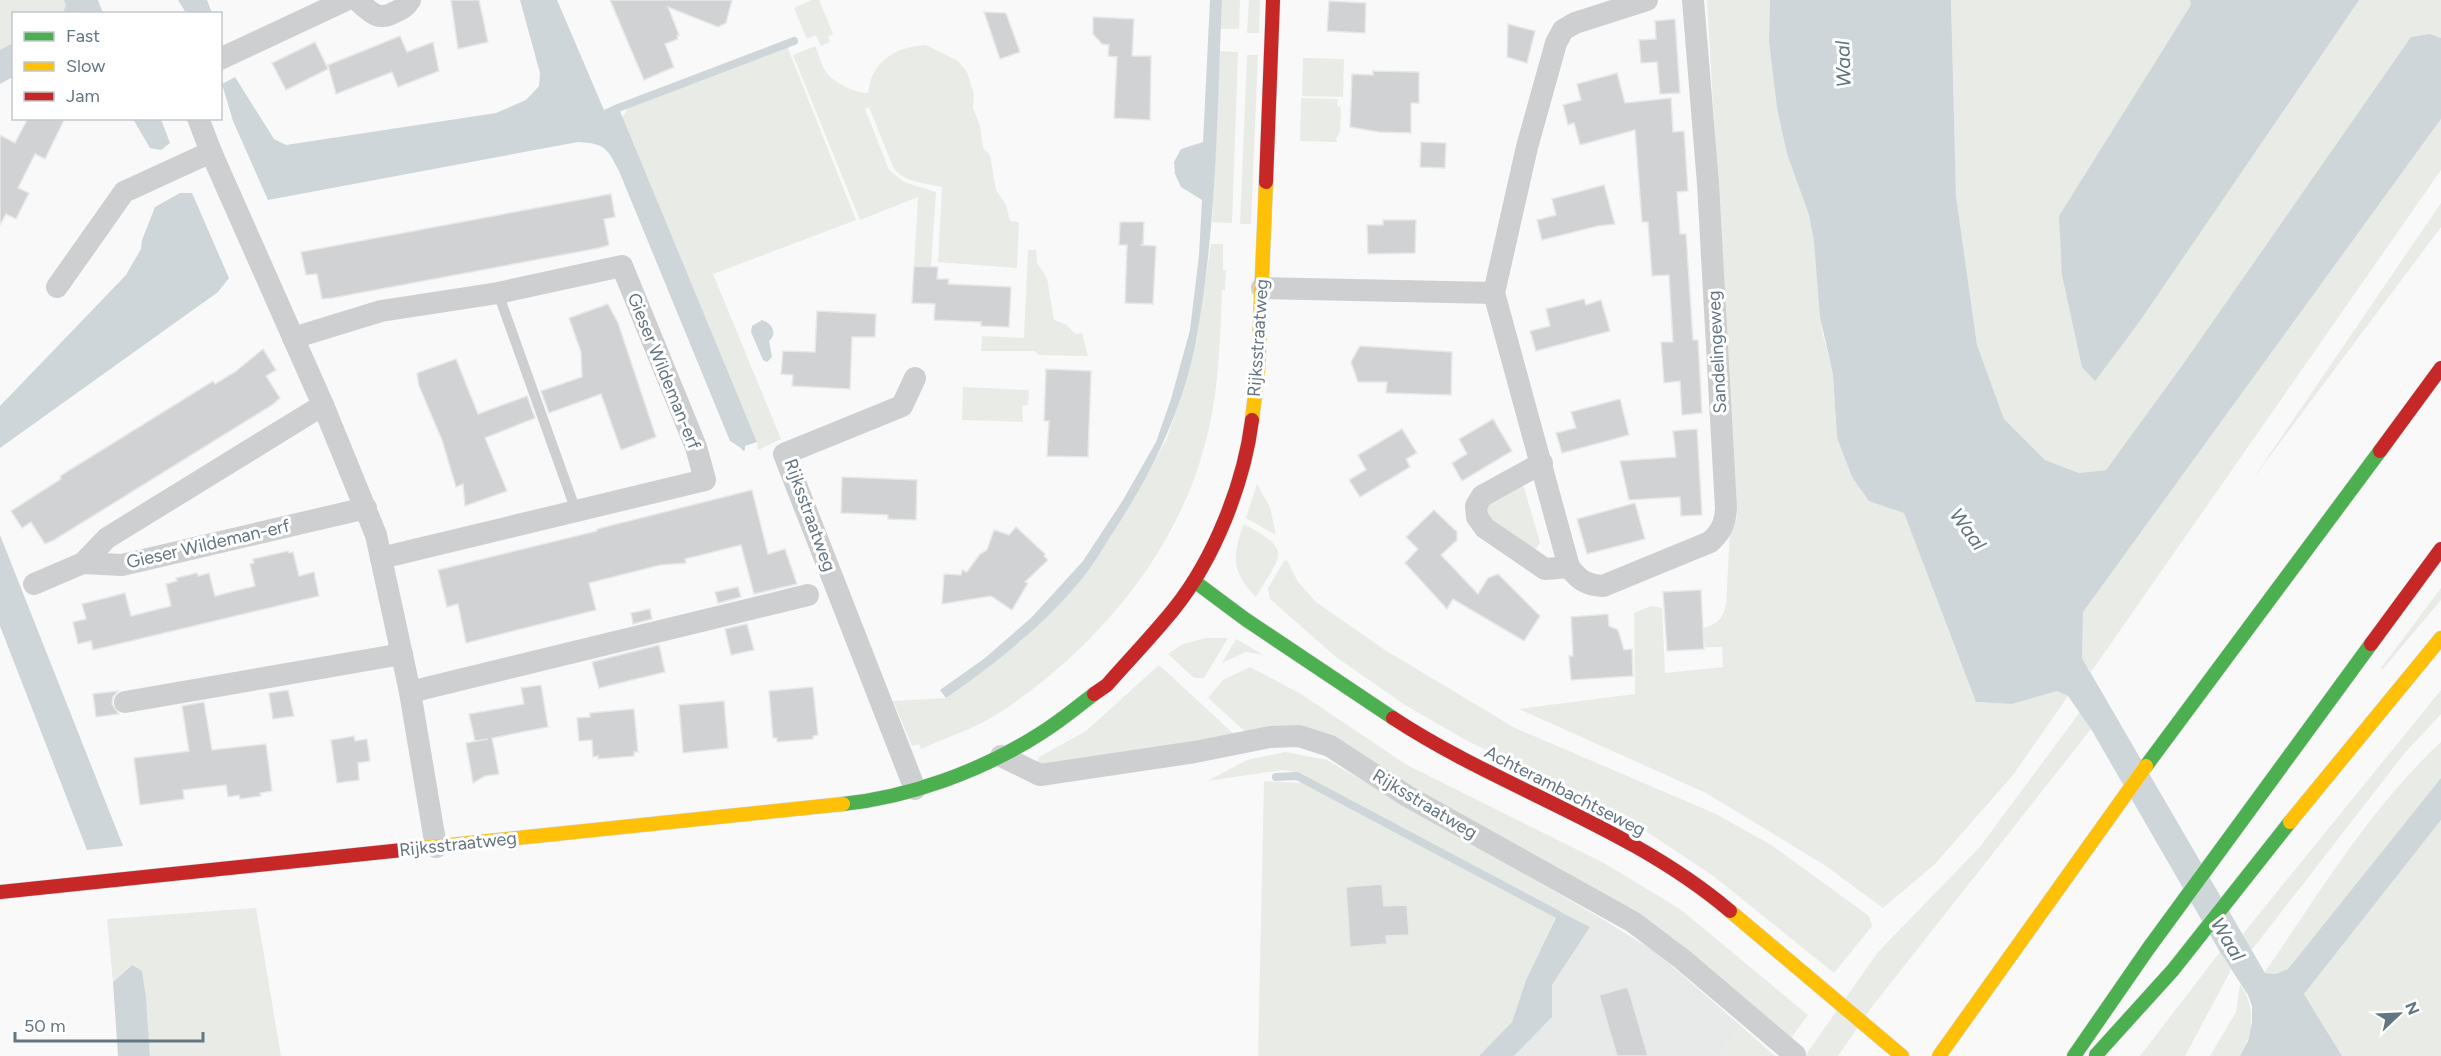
<svg xmlns="http://www.w3.org/2000/svg" width="2441" height="1056" viewBox="0 0 2441 1056" font-family="Figtree,sans-serif">
<rect width="100%" height="100%" fill="#f9f9f9"/>
<path fill="#e8e9e9" d="M1597 916 1656 952 1742 1027 1717 1056H1514L1552 1017V985Z"/>
<g fill="#e8ebe6">
<path d="M0 0H96L76 13 14 14 13 50 0 57Z"/>
<path d="M812 0H819L833 34 828 36 830 42 821 46 816 35 807 39 794 8Z"/>
<path d="M1222 0H1240L1239 29H1221Z"/>
<path d="M1249 0H1260L1259 33H1247Z"/>
<path d="M1707 0H1770L1769 42 1777 108 1787 154 1809 215 1814 242 1822 331 1833 375 1837 438 1852 477 1891 508 1904 513 1976 702 2012 704 2057 691 2068 696 2013 775 1935 864 1883 908 1826 866 1706 793 1519 709 1635 694 1634 613 1651 606 1662 608 1665 673 1723 667 1722 647H1705L1703 628C1717 625 1723 618 1726 605L1730 532 1734 527 1737 517Z"/>
<path d="M1951 0H2190L2192 5 2095 380 2140 321 2353 6 2359 0H2441V38L2430 34 2106 470 2079 473 2045 460 2004 419 1977 345 1956 196Z"/>
<path d="M926 45 958 61 967 72 974 94 973 108 980 126 983 148 990 155 996 190 1006 205 1010 221 1019 222 1017 268 938 262 942 187C924 183 907 183 894 169L869 107 865 109 889 170 904 182 936 192 931 266H914L918 197 860 220 793 55 815 46C819 54 821 65 826 72 834 83 855 93 868 93 872 60 896 47 926 45Z"/>
<path d="M787 46 856 220 713 274 781 439 758 450 757 442 622 118 628 108Z"/>
<path d="M1220 51 1238 52 1232 223 1212 222Z"/>
<path d="M1247 55H1258L1251 224H1240Z"/>
<path d="M1303 58 1344 59 1343 97 1302 96Z"/>
<path d="M1301 98 1338 99 1337 105 1341 108 1340 132 1336 139 1337 142 1300 141Z"/>
<path d="M2441 119V170L2091 672 2082 658 2083 612Z"/>
<path d="M2441 203V227L2252 480Z"/>
<path d="M1211 244H1223V270H1226L1225 290H1222C1220 342 1219 394 1205 444 1176 556 1092 653 996 715 973 729 945 738 921 749L919 744 912 746 893 701 946 698 1021 641 1085 575 1146 476 1167 438 1178 406 1197 336Z"/>
<path d="M1028 250H1036L1037 263 1047 278 1054 320 1067 325 1075 334 1082 333 1088 356 1039 355 1034 351H981L982 336 1024 338Z"/>
<path d="M963 387 1029 390 1028 405 1022 406 1023 422 962 420Z"/>
<path d="M1257 484 1270 507 1276 535 1246 518Z"/>
<path d="M1523 485 1540 542 1537 548 1532 550 1486 519 1484 503Z"/>
<path d="M1244 524C1293 551 1282 553 1256 597 1231 572 1232 555 1244 524Z"/>
<path d="M1287 560 1298 582 1316 602 1385 650 1515 728 1716 814 1773 846 1869 916 1872 926 1834 973 1712 875 1641 828 1462 738 1405 705 1336 657 1270 599 1268 588 1284 561Z"/>
<path d="M2441 588V600L2382 670 2381 668Z"/>
<path d="M1206 638H1228L1204 678H1194L1168 654 1183 644Z"/>
<path d="M1236 639 1264 655 1246 652 1222 663Z"/>
<path d="M1159 665 1236 736 1035 767 1039 757 1086 731Z"/>
<path d="M1250 667 1301 694 1407 765 1604 863 1680 909 1808 1015 1788 1042 1648 924 1307 733 1248 734 1208 698 1223 680Z"/>
<path d="M2441 690V714L2404 754 2251 951 2242 935Z"/>
<path d="M2080 712 2091 729 1871 1008 1838 1056H1805L1878 952 1979 848Z"/>
<path d="M2441 742V778L2288 969 2275 974 2264 973C2319 894 2370 808 2441 742Z"/>
<path d="M1285 752 1327 760 1597 916 1590 927 1297 772 1283 770 1207 781 1247 760Z"/>
<path d="M1264 781 1302 783 1556 916 1526 980 1512 1022 1479 1056H1258Z"/>
<path d="M2441 820V1056H2342L2304 994Z"/>
<path d="M256 908 281 1056H150L146 998 131 965 113 982 107 919Z"/>
<path d="M2220 952 2231 970 2185 1056H2140Z"/>
<path d="M2240 984C2256 1008 2254 1031 2240 1056H2210L2236 1012Z"/>
<path d="M1742 1027 1775 1056H1717Z"/>
</g>
<g fill="#ced6d9">
<path d="M64 0H98L103 13H63L66 5Z"/>
<path d="M178 0H207L212 13H186Z"/>
<path d="M520 0H557L604 110 617 104 757 442 745 446V450L743 451 741 448 730 441 619 171C606 147 606 144 578 142L268 200 233 121 222 84 235 77 274 139 286 145 496 113 526 100 539 86 540 73Z"/>
<path d="M1210 0H1222C1217 111 1217 225 1197 335 1184 409 1151 475 1110 537 1102 550 1094 563 1085 575 1046 624 996 663 946 698L940 690 985 658 1031 618 1083 561 1123 500 1156 442 1171 399 1190 330 1199 255 1202 200 1181 187 1175 174 1174 162 1181 149 1203 142Z"/>
<path d="M1770 0H1951L1956 196 1977 345 2004 419 2045 460 2079 473 2106 470 2184 363 2411 37 2430 34 2441 38V119L2083 612 2082 658 2265 973 2275 974 2288 969 2441 778V820L2304 994 2342 1056H2240L2248 1041 2252 1022V1006L2248 995 2220 952 2091 729 2068 696 2057 691 2012 704 1976 702 1904 513 1869 501 1852 477 1837 438 1833 375 1820 317 1814 242 1809 215 1787 154 1777 108 1769 42Z"/>
<path d="M2190 0H2359L2140 321 2095 381 2082 367 2062 275 2059 216 2191 5Z"/>
<path d="M13 43V77L0 84V50Z"/>
<path d="M133 119H161L170 143 161 150 150 148Z"/>
<path d="M180 193H192L229 278 218 292 0 448V406L126 275 141 249 142 240 155 207Z"/>
<path d="M762 320C772 323 778 334 769 341L772 357 767 362 763 360 751 332 752 326Z"/>
<path d="M0 535 123 846 87 850 0 626Z"/>
<path d="M1559 911 1590 927 1552 985V1017L1514 1056H1479L1512 1022 1526 980Z"/>
<path d="M132 965 142 971 146 998 150 1056H118L113 982Z"/>
</g>
<g fill="none" stroke-linecap="round" stroke-linejoin="round">
<g stroke="#ced6d9" stroke-width="8">
<path d="M618 108 794 41"/>
<path d="M1276 777 1297 776 1557 914"/>
</g>
</g>
<g fill="#d0d2d3" stroke="#e8e8e8" stroke-width="1.5">
<path d="M451 0H479L488 42 458 49Z"/>
<path d="M610 0H732L726 23 718 27 668 7 679 35 677 36 678 39 665 44 674 67 644 80Z"/>
<path d="M1329 1 1366 3 1365 33 1327 31Z"/>
<path d="M984 12 1006 13 1020 52 1000 59Z"/>
<path d="M1093 17 1134 19 1132 56H1151L1150 120 1114 118 1117 57 1108 56 1109 45 1102 44 1093 34Z"/>
<path d="M1675 19 1680 93 1660 94 1657 62 1641 63 1639 40 1656 39 1655 21Z"/>
<path d="M1508 24 1535 31 1527 63 1507 57Z"/>
<path d="M400 36 407 52 433 42 439 71 398 87 392 72 336 94 328 65Z"/>
<path d="M315 42 328 69 286 90 272 63Z"/>
<path d="M1373 71 1419 72V103H1411V133L1379 132 1350 127 1352 74 1373 75Z"/>
<path d="M1617 73 1625 103 1671 98 1673 132 1684 131 1688 191 1677 192 1680 234H1686L1693 340H1698L1702 413 1682 415 1680 381 1664 383 1661 342H1673L1669 275 1652 276 1648 222H1642L1635 130 1580 145 1574 123 1568 125 1563 105 1581 100 1577 84Z"/>
<path d="M28 118H65L45 159 35 154 18 188 29 193 16 219 6 214 0 225V135L15 143Z"/>
<path d="M1421 142 1446 143 1445 168 1420 167Z"/>
<path d="M1604 185 1615 224 1598 226 1542 240 1537 220 1556 215 1552 199Z"/>
<path d="M611 194 615 217 604 219 609 245 599 248 332 298 322 299 317 274 306 275 301 252Z"/>
<path d="M1383 220H1416L1415 253 1368 254 1367 225H1383Z"/>
<path d="M1120 222H1144L1143 245H1140L1156 246 1153 304 1125 303 1127 245H1119Z"/>
<path d="M914 266 938 267 937 279H949L948 284 1011 287 1009 327 981 326V322L934 320 935 304 912 303Z"/>
<path d="M1584 299 1586 305 1601 300 1610 331 1536 351 1530 331 1550 326 1546 309Z"/>
<path d="M608 304 618 323 656 437 621 450 601 394 549 413 541 391 582 377 581 352 569 318Z"/>
<path d="M817 311 876 314 875 337H852L850 389 792 386 793 375 781 374 783 351 815 352Z"/>
<path d="M1360 346 1452 352 1451 395 1386 393 1387 382H1358L1351 362Z"/>
<path d="M263 349 276 370 266 376 280 398 272 405 54 540 45 544 31 522 22 528 11 511 61 479 60 476 213 381 215 384 235 372Z"/>
<path d="M456 359 478 414 527 396 535 418 485 438 507 491 465 506 463 484 456 487 442 440 419 386 417 373Z"/>
<path d="M1046 369 1091 371 1088 457 1047 456 1049 421H1044Z"/>
<path d="M1620 399 1629 435 1562 453 1556 433 1576 428 1571 412Z"/>
<path d="M1493 419 1512 451 1462 481 1452 463 1467 454 1459 439Z"/>
<path d="M1402 429 1417 453 1406 459 1410 467 1360 497 1349 480 1366 470 1358 455Z"/>
<path d="M1697 429 1702 515 1681 516 1680 497 1629 500 1620 461 1676 457 1673 431Z"/>
<path d="M842 477 917 480 916 520 888 519V515L841 513Z"/>
<path d="M752 490 768 554 785 549 797 584 754 594 741 545 685 559 686 563 660 565 589 583 596 610 466 643 458 604 447 607 438 570 597 531V529Z"/>
<path d="M1635 503 1645 539 1587 554 1577 519Z"/>
<path d="M1434 510 1457 532V540L1441 555 1478 594 1488 578 1498 574 1540 616 1524 641 1453 599 1447 609 1405 563 1418 549 1406 537Z"/>
<path d="M1016 527 1045 554 1044 556 1048 560 1025 582 1028 583 1012 610 991 596 942 604 944 574 961 575 962 570 967 572 980 554 987 550 994 530 1009 535Z"/>
<path d="M288 551 289 553 293 552 299 576 314 572 319 596 93 650 91 641 78 644 73 622 86 619 82 604 125 593 131 616 171 606 166 584 177 581 176 578 197 573 198 576 209 573 215 596 255 586 250 564 254 563 253 559Z"/>
<path d="M738 587 741 597 718 603 715 592Z"/>
<path d="M1701 590 1704 649 1667 651 1663 592Z"/>
<path d="M650 609 652 619 633 624 631 613Z"/>
<path d="M1608 614 1609 626 1618 630 1624 650 1632 649 1633 676 1571 680 1569 656H1573L1571 617Z"/>
<path d="M747 624 754 650 731 655 725 629Z"/>
<path d="M659 645 665 672 599 688 592 662Z"/>
<path d="M541 685 548 727 492 738 499 774 485 776 473 783 466 743 488 739 475 741 469 714 524 704 521 688Z"/>
<path d="M813 687 818 735 813 736V739L777 742V738H773L769 691Z"/>
<path d="M288 690 294 716 273 719 269 693Z"/>
<path d="M118 691 113 697 112 704 119 714 96 717 93 694Z"/>
<path d="M724 701 728 748 683 753 679 705Z"/>
<path d="M204 702 212 750 266 744 272 791 260 793 261 796 240 799 239 795 228 797 226 785 183 790 184 799 140 805 134 758 189 751 182 706Z"/>
<path d="M634 709 638 752H634V756L598 759V756L593 757 592 740 579 741 577 718 590 717V713Z"/>
<path d="M354 736 355 741 367 739 370 761 358 763 359 780 337 783 331 740Z"/>
<path d="M1382 884 1384 906 1407 905 1409 935 1386 936 1387 944 1350 947 1346 887Z"/>
<path d="M1627 987 1630 994 1648 1056H1617L1599 995Z"/>
</g>
<g fill="none" stroke-linecap="round" stroke-linejoin="round">
<g stroke="#d5d6d7" stroke-width="15">
<g id="fast">
<path d="M1194 581 1245 619 1393 718"/>
<path d="M2146 766 2380 451"/>
<path d="M843 804C910 797 981 771 1038 735 1058 723 1076 708 1094 694"/>
<path d="M2096 1055 2173 970 2290 822"/>
<path d="M2074 1056 2148 949 2371 644"/>
</g>
</g>
<g stroke="#d5d6d7" stroke-width="15">
<g id="slow">
<path d="M1252 420 1258 370 1266 182"/>
<path d="M2290 822 2441 638"/>
<path d="M412 849 843 804"/>
<path d="M1730 911 1902 1056"/>
<path d="M1939 1056 2146 766"/>
</g>
</g>
<g stroke="#d5d6d7" stroke-width="15">
<g id="jam">
<path d="M1266 182 1273 0"/>
<path d="M2380 451 2441 368"/>
<path d="M2371 644 2441 549"/>
<path d="M1094 694 1107 685C1129 660 1153 635 1174 609 1214 559 1244 484 1252 420"/>
<path d="M1393 718C1501 789 1630 826 1730 911"/>
<path d="M0 892 412 849"/>
</g>
</g>
<path stroke="#cecfd0" stroke-width="10" d="M498 293 576 511"/>
<g stroke="#cecfd0" stroke-width="22">
<path d="M357 0C370 12 378 22 395 12 402 9 406 7 410 0"/>
<path d="M1647 0 1575 23 1563 30 1556 43 1527 147 1494 293 1569 567C1579 580 1586 585 1603 586L1710 542C1721 532 1725 524 1726 509L1708 184 1693 0"/>
<path d="M220 59 346 0"/>
<path d="M198 118 211 152 323 405 376 535 410 692 436 847"/>
<path d="M57 287 124 192 211 152"/>
<path d="M1262 288 1494 293"/>
<path d="M293 338 381 311 498 293 622 266 696 447 705 480 381 558"/>
<path d="M915 378 902 406 784 454 915 789"/>
<path d="M1542 463 1482 496 1476 506 1477 517 1485 528 1545 569 1569 567"/>
<path d="M83 563 107 538 323 405"/>
<path d="M34 584 83 563 122 565 366 508"/>
<path d="M410 692 808 595"/>
<path d="M125 702 402 654"/>
<path d="M1001 756 1040 775 1195 752 1270 737 1299 736 1330 746 1407 796 1633 922 1682 959 1795 1055"/>
</g>
<use href="#fast" stroke="#4caf50" stroke-width="14"/>
<use href="#slow" stroke="#ffc107" stroke-width="14"/>
<use href="#jam" stroke="#c62828" stroke-width="14"/>
</g>
<g text-anchor="middle" stroke-width="6" stroke-linejoin="round" paint-order="stroke">
<g font-size="18" fill="#657683" stroke="#fff">
<text transform="translate(1258 338) rotate(-86)" y="6">Rijksstraatweg</text>
<text transform="translate(1717 352) rotate(-93)" y="6">Sandelingeweg</text>
<text transform="translate(664 371) rotate(68)" y="6">Gieser Wildeman-erf</text>
<text transform="translate(810 515) rotate(70)" y="6">Rijksstraatweg</text>
<text transform="translate(208 544) rotate(-13)" y="6">Gieser Wildeman-erf</text>
<text transform="translate(1565 791) rotate(27)" y="6">Achterambachtseweg</text>
<text transform="translate(1425 804) rotate(31)" y="6">Rijksstraatweg</text>
<text transform="translate(458 844) rotate(-6)" y="6">Rijksstraatweg</text>
</g>
<g font-size="20" font-style="italic" fill="#60757c" stroke="#fff">
<text transform="translate(1843 64) rotate(-92)" y="7">Waal</text>
<text transform="translate(1968 529) rotate(54)" y="7">Waal</text>
<text transform="translate(2228 939) rotate(59)" y="7">Waal</text>
</g>
</g>
<rect x="12" y="12" width="210" height="108" fill="#ffffff" stroke="#c1c8cd" stroke-width="1.5"/>
<rect x="24" y="32" width="30" height="9" fill="#4caf50" stroke="#c1c8cd" stroke-width="1.5"/>
<text x="66" y="42" font-size="18" fill="#657683">Fast</text>
<rect x="24" y="62" width="30" height="9" fill="#ffc107" stroke="#c1c8cd" stroke-width="1.5"/>
<text x="66" y="72" font-size="18" fill="#657683">Slow</text>
<rect x="24" y="92" width="30" height="9" fill="#c62828" stroke="#c1c8cd" stroke-width="1.5"/>
<text x="66" y="102" font-size="18" fill="#657683">Jam</text>
<g transform="translate(2399 1014) rotate(67)" stroke="#ffffff" stroke-width="4.5" paint-order="stroke">
<path d="M0-4.5L10 22L0 15L-10 22Z" fill="#657683"/>
<text y="-9" font-size="16" font-weight="bold" text-anchor="middle" fill="#657683">N</text>
</g>
<path d="M15 1032v9h188v-9" fill="none" stroke="#657683" stroke-width="3"/>
<text x="24" y="1032" font-size="18" fill="#657683" stroke="#ffffff" stroke-width="4.5" paint-order="stroke">50 m</text>
</svg>
